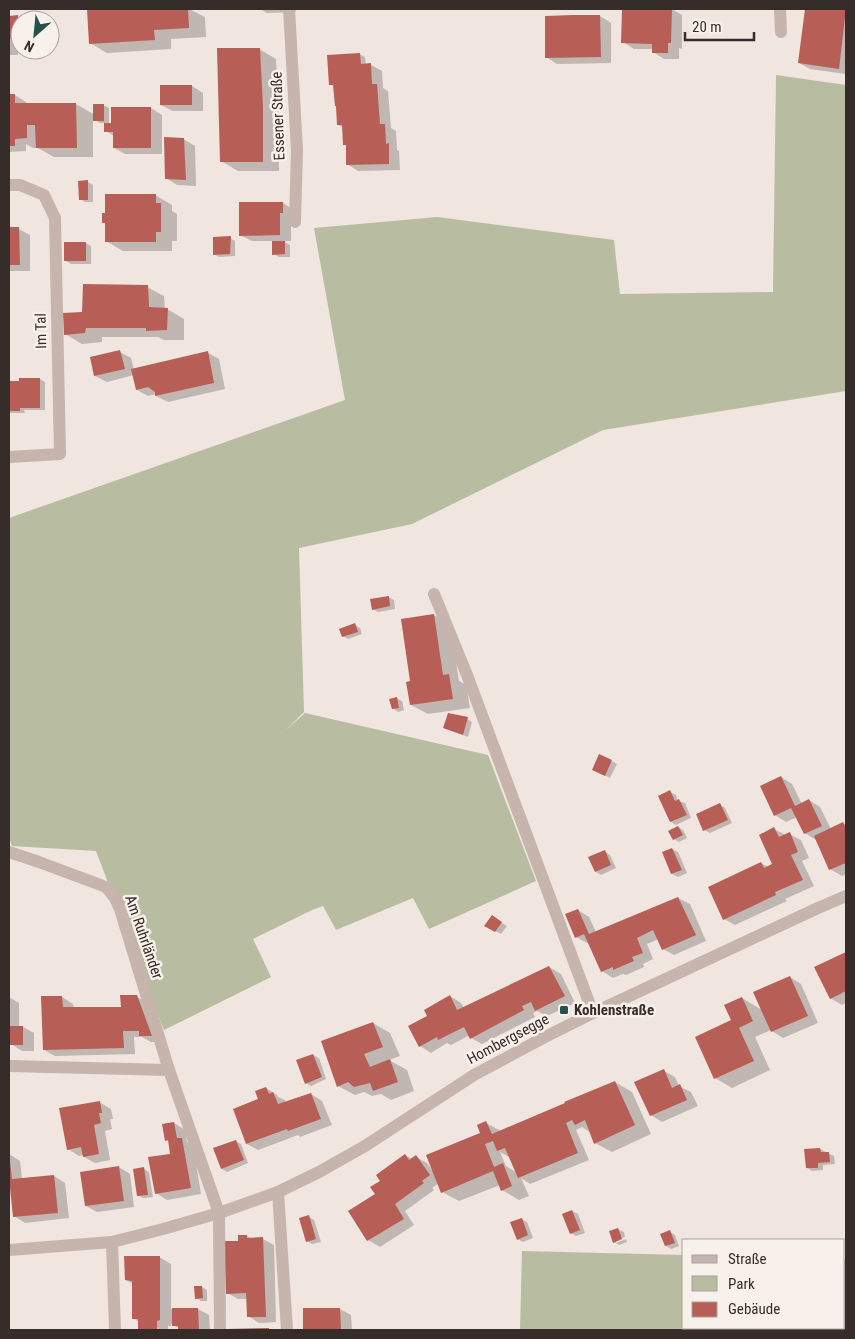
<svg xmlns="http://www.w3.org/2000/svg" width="855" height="1339" viewBox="0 0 855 1339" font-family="'Roboto Condensed',sans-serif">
<rect width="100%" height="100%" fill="#f0e5df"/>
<g fill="#b8bda1">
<path d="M776 75 846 85V391L603 430 412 524 299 548 304 712 286 730 305 713 488 755 536 881 429 929 413 898 336 930 323 906 312 910 253 939 271 977 164 1030 96 851 12 846 9 837V518L345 400 314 228 437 217 614 240 620 294 773 292Z"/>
<path d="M522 1251 684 1255V1328H844V1259H846V1330H520Z"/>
</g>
<g fill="#0003" fill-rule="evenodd">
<path d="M88 9H189L205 17 206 37 171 39V49L107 53 90 43Z"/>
<path d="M260 9H295L296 12 267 13Z"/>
<path d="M623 9H672L682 15V49L679 48V59H664L653 52V49H634L623 42Z"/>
<path d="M806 9H846V74L810 69 799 63Z"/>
<path d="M17 16 24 20H20V45H18V55H9V17Z"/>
<path d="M600 16 611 23V63L557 64 546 57Z"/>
<path d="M259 49 276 59 279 117V171H238L221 161Z"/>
<path d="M359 54 365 57 366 65H371L382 71 383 88 388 91 391 128 396 131 397 150 399 151 400 170 358 171 347 164V146L344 144 343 127 338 125 335 87 330 84Z"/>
<path d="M192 86 203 93V111H173L161 105Z"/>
<path d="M9 95H15L26 102V104H76L95 115 103 105 109 108V124H113L151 108 162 115V154H125L114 148V136L106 131V123H100L93 119V157H54L38 148H33L26 144V151L9 152Z"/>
<path d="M183 139 195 146 196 186 177 185 166 178Z"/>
<path d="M88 182 93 185V202H85L80 199Z"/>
<path d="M155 195 172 205V211L177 214V241H172V251H123L106 241V224L103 222Z"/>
<path d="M283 203 294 210 291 219V241H283L290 245V257H279L274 254 273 241H252L240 235Z"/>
<path d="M9 229H19L30 235V271H9Z"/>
<path d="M230 238 235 241V256L219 257 214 254Z"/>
<path d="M86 243 91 246V264H71L66 261Z"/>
<path d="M147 287 164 296 165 309H167L184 319V340H164L158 337H102V342L82 344 65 334 83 313Z"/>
<path d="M120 352 131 358 134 370 208 353 219 359 225 389 168 402 156 396V394L148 396 137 390 134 375 107 382 95 376Z"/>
<path d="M40 379 45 382V410H24L25 413H9V382H20Z"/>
<path d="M9 484 10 485V510H9Z"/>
<path d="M388 597 394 600 395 609 378 612 373 609Z"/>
<path d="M434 615 450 625 459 681 466 685 470 708 428 714 411 705 412 682Z"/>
<path d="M355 625 360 628 362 634 348 639 343 636Z"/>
<path d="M396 698 402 701 404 710 398 712 393 708Z"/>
<path d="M467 719 472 722 468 737 445 728Z"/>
<path d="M612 761 617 764 610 778 598 772Z"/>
<path d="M781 777 792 784 802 804 809 800 820 807 831 829 843 823 846 825V874L842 876 830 869 816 840 805 833 797 817 786 822 775 815Z"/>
<path d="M670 792 676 795 678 801 685 803 691 818 676 825 671 822Z"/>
<path d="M720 805 725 808 732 823 710 833 704 830Z"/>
<path d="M678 827 683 830 687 838 679 842 674 839Z"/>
<path d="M774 829 786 835 789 834 801 840 809 858 802 861 814 886 785 899 787 901 735 925 724 919 761 863 768 867 774 864Z"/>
<path d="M672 849 678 852 687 873 678 877 672 874 664 853Z"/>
<path d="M605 852 610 855 616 868 601 875 596 872Z"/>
<path d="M678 898 690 904 706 941 674 955 663 949 659 939 647 944 653 959 643 964 644 967 626 975 623 974 613 978 602 971 589 942 587 943 576 937 578 910 589 917 596 932Z"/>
<path d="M492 917 507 926 501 934 486 926Z"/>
<path d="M846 953V1003L842 1005 830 998 816 968Z"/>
<path d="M549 967 561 974 575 1003 547 1016 537 1011 533 1013 535 1017 482 1044 471 1038 470 1035 451 1045 447 1043 431 1053 420 1046 429 1016 450 996 461 1003 464 1008Z"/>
<path d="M790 977 801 984 818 1023 783 1038 772 1031 771 1030 755 1037 770 1070 732 1088 715 1078 733 1021 742 998 762 1010Z"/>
<path d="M9 997 19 1003V1027H23L34 1033V1051H22L11 1044V1043H9Z"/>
<path d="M62 997 73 1004 74 1008H122L137 997 149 1003 162 1042H151L142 1037H134L135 1054 55 1056 44 1050 42 998Z"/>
<path d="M373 1023 390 1033 400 1056 389 1060 407 1070 414 1091 391 1100 381 1094 372 1096 364 1092 355 1095 338 1086Z"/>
<path d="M313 1055 319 1058 326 1079 311 1086 306 1083Z"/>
<path d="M664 1071 675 1077 679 1086 691 1092 698 1106 662 1122 651 1115Z"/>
<path d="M615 1082 632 1092 651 1134 612 1152 595 1143 591 1133 582 1127 576 1130 589 1160 530 1184 521 1178 529 1196 519 1200 502 1190 500 1185 459 1201 442 1192 439 1183 432 1188 434 1190 405 1211 414 1225 380 1247 368 1240 350 1211 377 1194 382 1182 405 1155 412 1159 416 1157 427 1163 432 1170 482 1134 486 1123 501 1131ZM500 1152 511 1158 517 1173 506 1166Z"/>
<path d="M266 1088 277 1095 278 1097 285 1100V1103L311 1094 322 1101 332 1125 300 1137 298 1135 258 1150 247 1144 260 1099Z"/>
<path d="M99 1102 111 1109 113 1119H110L112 1129 105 1131 110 1160 95 1163 84 1157 83 1155 79 1156 68 1149Z"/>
<path d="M174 1123 185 1130 187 1142 193 1145 201 1194 167 1200 156 1193 172 1155 170 1142 166 1140Z"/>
<path d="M235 1141 241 1144 248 1163 227 1172 222 1169Z"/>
<path d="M820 1149 834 1156 835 1164 823 1165V1170L812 1171 807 1168Z"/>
<path d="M9 1154 20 1161 22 1179 54 1176 65 1183 69 1218 25 1223 14 1216 11 1185 9 1184Z"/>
<path d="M119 1167 130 1174 134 1207 97 1212 86 1206Z"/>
<path d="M144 1169 149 1172 153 1197 143 1198 138 1195Z"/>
<path d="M572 1211 578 1214 585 1233 576 1236 571 1233Z"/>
<path d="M309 1217 314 1220 321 1242 312 1244 307 1241Z"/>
<path d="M521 1219 527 1222 533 1238 523 1242 518 1239Z"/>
<path d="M618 1229 624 1232 625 1237 616 1240V1243L626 1239 627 1242 619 1245 614 1242Z"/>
<path d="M670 1232 675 1235 679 1246 671 1249 666 1246Z"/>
<path d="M247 1236 252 1239H263L274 1245 276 1322 259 1323 248 1316V1299H238L227 1293 240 1242Z"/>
<path d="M159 1257 171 1264V1309H198L209 1315 210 1330H179V1328L171 1324V1326H168V1330H142L139 1329V1322L133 1318V1284L126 1280Z"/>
<path d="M202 1287 207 1290V1301H201L196 1298Z"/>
<path d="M340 1309 351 1315 352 1330H305L304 1310Z"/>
</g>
<g fill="#b75e56">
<path d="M87 9H188L189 28 154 30 155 40 89 44Z"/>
<path d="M622 9H672L671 43H668V53H652V44L621 43Z"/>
<path d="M805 9H846L839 69 798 63Z"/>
<path d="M18 15 20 38 9 39V16Z"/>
<path d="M573 15H600L601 57 545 58V16Z"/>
<path d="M217 48H260L263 107V162H220Z"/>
<path d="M360 53 361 64 371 63 372 84H377L380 124H385L386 144 389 143V164L346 165V145H343L342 125H337L336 106H335L333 85H329L327 55Z"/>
<rect x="160" y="85" width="32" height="20"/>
<path d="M9 94H15V103H76L77 148H36L35 125H27V138L15 139V146H9Z"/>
<rect x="93" y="104" width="11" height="17"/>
<path d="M111 107H151V148H113V132H104V123H111Z"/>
<path d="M164 137 184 138 186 180 165 179Z"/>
<path d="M88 180V200H79L78 181Z"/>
<path d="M105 194H156V203H161V232H156V242H105V223H102V213H105Z"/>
<path d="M239 202H283V213H280V235L239 236Z"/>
<path d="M9 227H19L20 265H9Z"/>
<path d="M231 236 230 254 213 255V237Z"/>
<path d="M272 241H285V254L272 255Z"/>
<rect x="64" y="242" width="22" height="19"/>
<path d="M83 284 148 285 149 307 168 308 167 330 146 331V328H86L85 333 64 335 63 313 82 312Z"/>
<path d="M120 350 125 369 94 376 90 357Z"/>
<path d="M208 351 214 383 155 396V392L148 387 136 390 131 369Z"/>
<path d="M19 378H40V408H20V411H9V381H19Z"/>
<path d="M389 596 390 606 372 610 370 599Z"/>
<path d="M434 614 443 675 449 674 453 699 410 705 406 682 410 681 401 619Z"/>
<path d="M355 623 358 632 342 637 339 629Z"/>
<path d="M397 697 399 708 392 709 389 699Z"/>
<path d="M448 713 468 717 463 735 443 728Z"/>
<path d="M599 754 612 760 605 776 592 770Z"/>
<path d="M781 776 795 806 809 799 822 826 804 834 791 808 774 816 760 786Z"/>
<path d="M670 790 675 801 679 799 687 815 670 822 658 796Z"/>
<path d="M720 803 728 820 703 831 696 814Z"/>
<path d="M843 822 846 828V863L829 870 814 836Z"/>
<path d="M678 826 683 835 673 840 668 831Z"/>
<path d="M774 827 779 837 790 832 798 852 791 855 803 880 775 892 776 895 723 920 708 887 761 862 764 868 772 864 759 835Z"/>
<path d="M672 848 682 870 671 874 662 852Z"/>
<path d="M605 850 611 865 595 872 588 857Z"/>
<path d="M678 897 696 935 662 950 653 930 637 938 643 953 632 957 634 961 613 970V967L601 972 584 934 575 938 565 914 578 909 589 934Z"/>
<path d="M492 915 502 922 495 932 484 926Z"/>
<path d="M846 952V991L830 999 814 967Z"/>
<path d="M549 966 565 996 535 1011 531 1002 522 1006 524 1010 470 1039 464 1027 438 1040 437 1037 419 1047 408 1026 427 1016 424 1010 450 995 457 1010Z"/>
<path d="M790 976 808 1016 771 1032 753 992Z"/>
<path d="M120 995H137L152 1036H139V1031H123L124 1048 43 1050 41 996H62L63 1007H121Z"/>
<path d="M742 997 753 1021 739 1028 754 1061 714 1079 695 1037 731 1020 724 1005Z"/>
<path d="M373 1022 383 1047 364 1054 370 1067 390 1059 398 1082 373 1091 370 1083 354 1087 348 1082 337 1087 321 1041Z"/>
<path d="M9 1026H23V1045H10Z"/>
<path d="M313 1054 322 1077 305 1084 296 1060Z"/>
<path d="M664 1069 672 1088 680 1084 687 1100 650 1116 634 1082Z"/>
<path d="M615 1081 635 1125 594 1144 585 1120 575 1125 572 1120 566 1123 578 1153 518 1178 505 1148 497 1151 493 1141 485 1144 494 1167 503 1163 512 1186 501 1191 493 1171 441 1193 426 1155 480 1133 477 1125 486 1121 492 1134 565 1103 564 1102Z"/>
<path d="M266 1087 269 1094 273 1092 278 1104 311 1093 321 1119 288 1131 287 1129 246 1144 233 1109 258 1099 255 1091Z"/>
<path d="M100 1101 102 1113H99L101 1123 94 1125 99 1154 83 1157 81 1147 67 1150 59 1108Z"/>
<path d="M174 1122 177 1138H182L191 1188 155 1194 148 1157 170 1154 168 1140 165 1141 162 1124Z"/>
<path d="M236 1140 244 1160 221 1169 213 1148Z"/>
<path d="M820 1148 821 1152H829L830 1162 818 1163V1168H806L804 1149Z"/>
<path d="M405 1154 409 1160 416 1155 430 1175 422 1181 424 1183 395 1204 404 1219 367 1241 348 1211 375 1194 370 1187 380 1181 376 1175Z"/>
<path d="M9 1162H10L12 1179 54 1175 58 1213 13 1217 9 1178Z"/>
<path d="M119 1166 124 1201 85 1206 80 1172Z"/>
<path d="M144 1167 148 1195 137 1196 133 1169Z"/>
<path d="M572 1210 580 1230 570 1234 562 1214Z"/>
<path d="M309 1215 316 1239 306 1242 299 1218Z"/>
<path d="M522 1218 528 1235 517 1240 510 1222Z"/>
<path d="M618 1228 622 1239 613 1243 609 1231Z"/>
<path d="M670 1230 675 1243 665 1246 660 1234Z"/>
<path d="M238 1235H247V1238L263 1237 266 1317H247L246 1293 226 1294 224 1241H238Z"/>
<path d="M124 1256H160V1320L157 1321V1329H138V1319H132V1281L125 1280Z"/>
<path d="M194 1286H202L203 1298 195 1299Z"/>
<path d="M172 1308H198L199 1330H178V1326H172Z"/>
<path d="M303 1308H340L341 1330H303Z"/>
<path d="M269 1328V1330H227V1329Z"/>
</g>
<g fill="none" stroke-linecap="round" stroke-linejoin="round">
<g stroke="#c7b4ad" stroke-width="12">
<path d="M289 9 297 150 295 222"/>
<path d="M780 9 781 32"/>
<path d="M9 457 60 454 55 218"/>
<path d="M434 594 467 675 593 1013"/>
<path d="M9 852 39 862 106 887 115 898 120 909 169 1070"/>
<path d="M219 1213 220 1330"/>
</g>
<g stroke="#c7b4ad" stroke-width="12">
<path d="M9 185H20L44 195 55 218"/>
<path d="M9 1066 169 1070 219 1213"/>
<path d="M278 1192 287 1330"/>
<path d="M112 1242 115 1330"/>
<path d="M9 1250 112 1242 163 1229 219 1213 278 1192 319 1172 365 1146 474 1075 545 1037 593 1013 818 908 846 896"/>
</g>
</g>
<rect fill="#25524e" stroke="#f8f0eb" stroke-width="2" x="559" y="1005" width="10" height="10" rx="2.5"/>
<g text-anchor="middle" stroke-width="5" stroke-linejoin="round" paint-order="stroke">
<g font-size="15" fill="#362c2a" stroke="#f8f0eb">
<text transform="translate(278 116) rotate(-92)" y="5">Essener Straße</text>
<text transform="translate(41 331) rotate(-91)" y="5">Im Tal</text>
<text transform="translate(144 937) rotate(71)" y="5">Am Ruhrländer</text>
<text transform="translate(508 1039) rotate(-28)" y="5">Hombergsegge</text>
</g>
<g font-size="15" font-weight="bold" fill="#362c2a" stroke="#f8f0eb" text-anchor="start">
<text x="574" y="1015">Kohlenstraße</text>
</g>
</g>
<rect width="855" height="1339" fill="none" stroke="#362c2a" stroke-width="20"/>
<rect x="682" y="1239" width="162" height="90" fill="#f8f0eb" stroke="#aaa29e"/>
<rect x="692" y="1255" width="25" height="8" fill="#c7b4ad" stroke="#aaa29e"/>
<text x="728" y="1264" font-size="15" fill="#362c2a">Straße</text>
<rect x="692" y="1276" width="25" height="15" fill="#b8bda1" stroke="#aaa29e"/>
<text x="728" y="1289" font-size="15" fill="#362c2a">Park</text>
<rect x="692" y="1302" width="25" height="15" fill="#b75e56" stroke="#aaa29e"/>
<text x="728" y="1314" font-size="15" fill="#362c2a">Gebäude</text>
<g transform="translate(35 35) rotate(207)"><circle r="24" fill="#f8f0eb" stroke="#aaa29e"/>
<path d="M0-4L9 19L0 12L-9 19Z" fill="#25524e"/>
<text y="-8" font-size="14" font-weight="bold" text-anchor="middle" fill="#362c2a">N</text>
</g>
<path d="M685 32v8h69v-8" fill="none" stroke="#362c2a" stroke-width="2.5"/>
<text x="692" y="32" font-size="15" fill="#362c2a" stroke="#f8f0eb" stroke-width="4" paint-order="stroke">20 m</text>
</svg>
